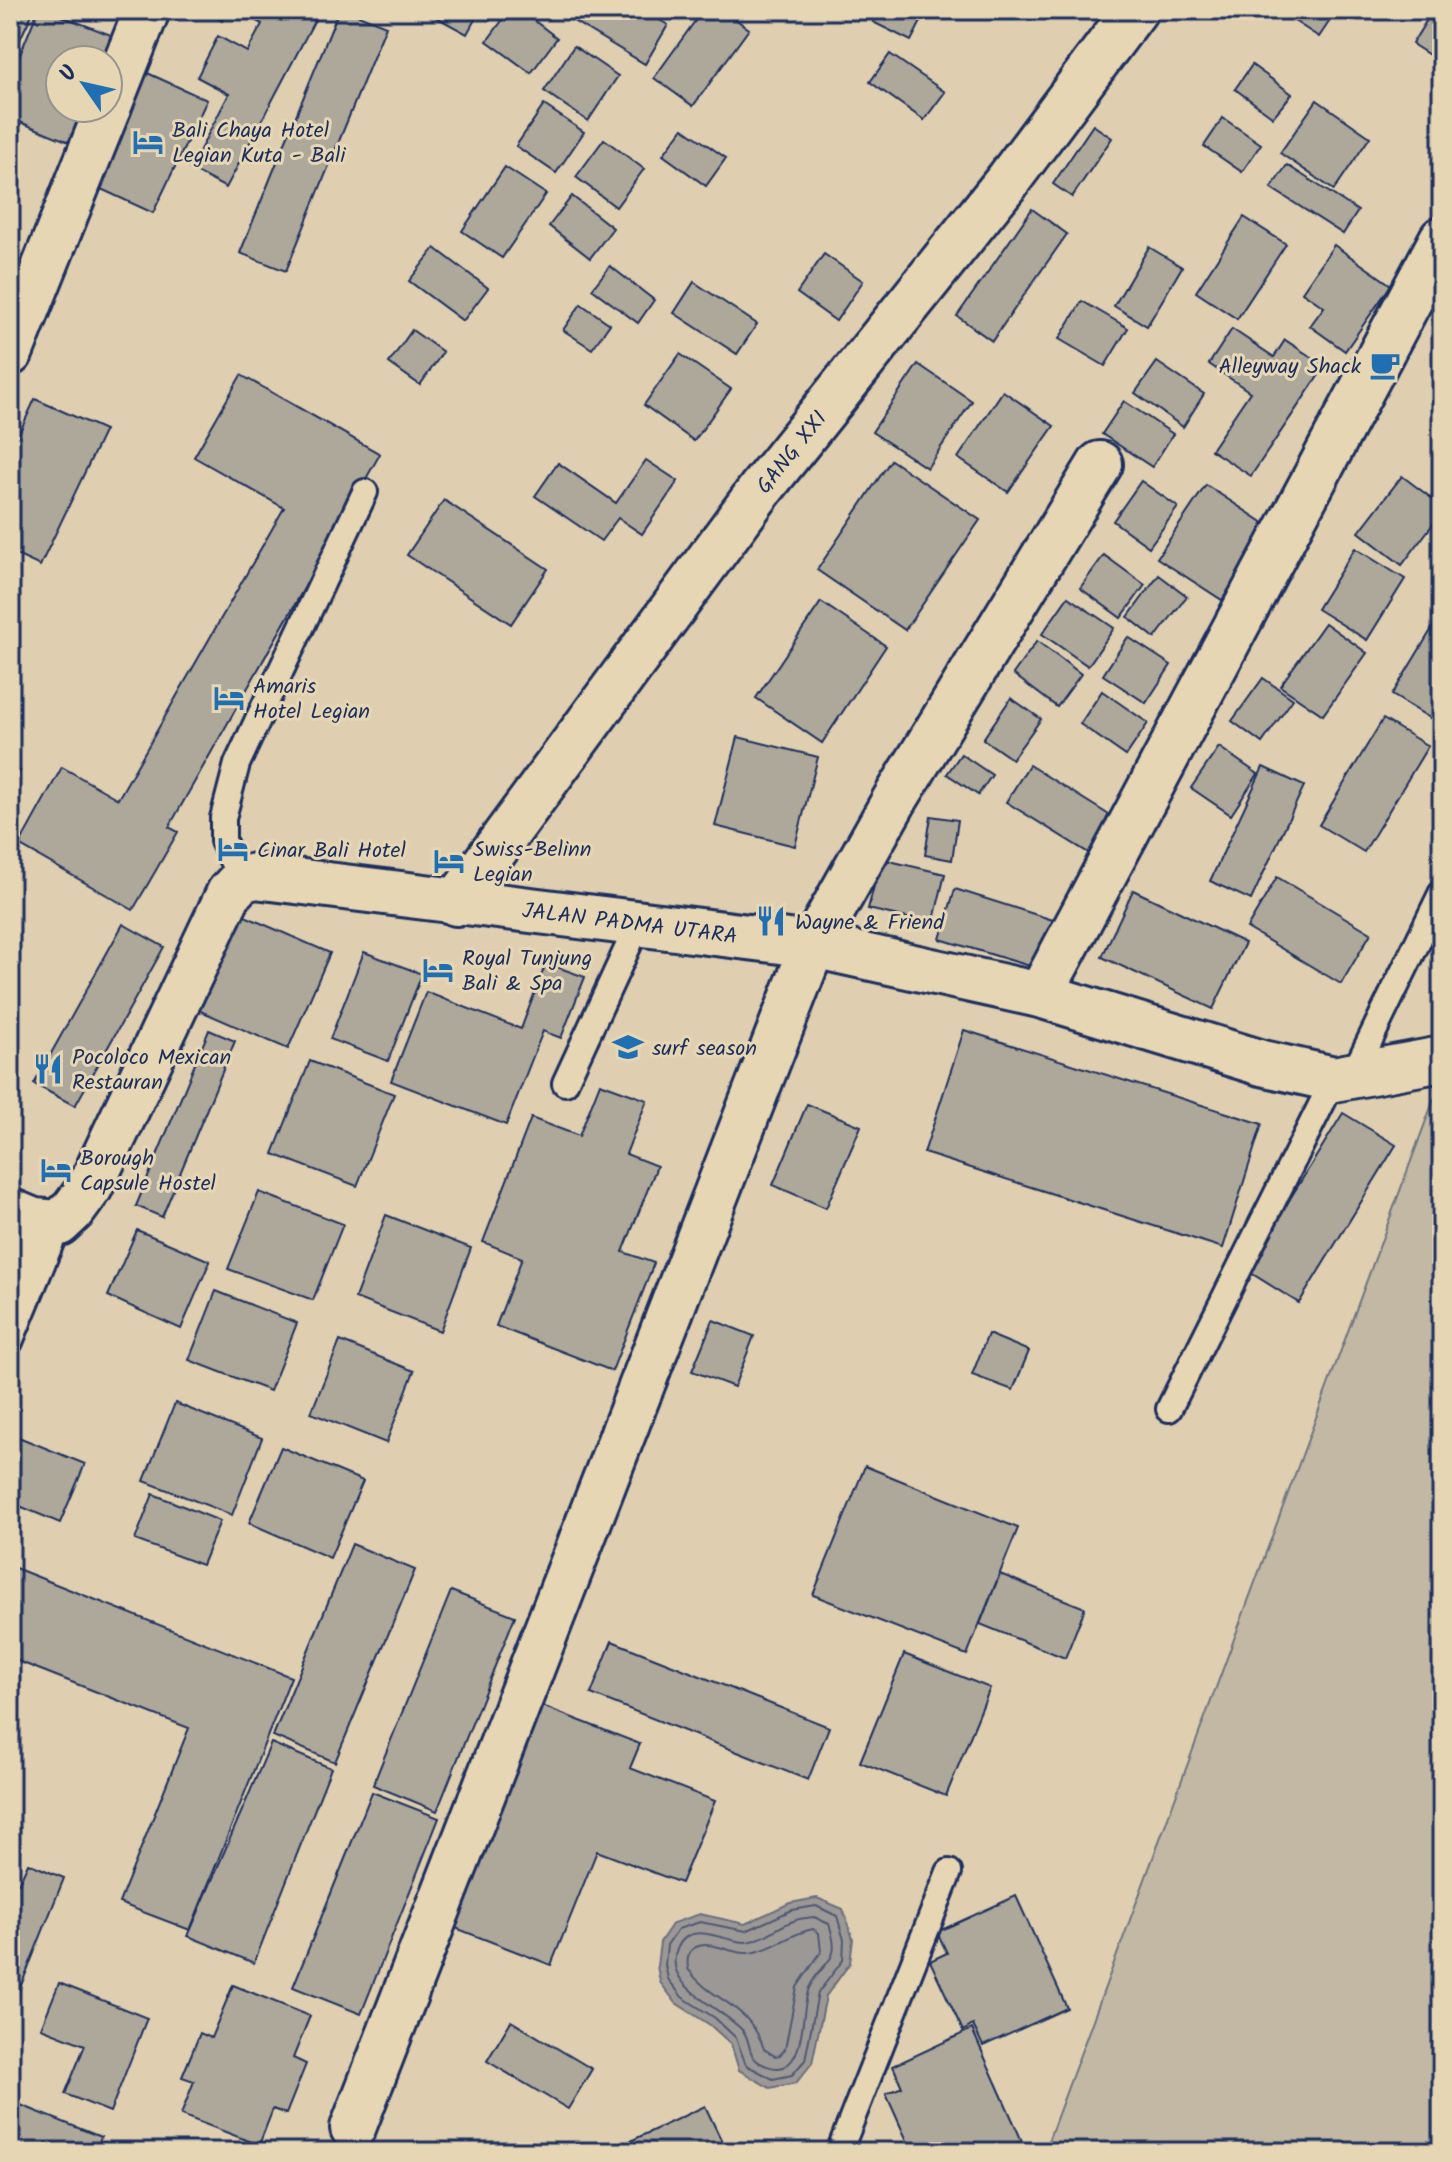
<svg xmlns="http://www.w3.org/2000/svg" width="1452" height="2162" viewBox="0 0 1452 2162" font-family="Kalam,sans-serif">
<rect width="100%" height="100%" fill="#dfcfb0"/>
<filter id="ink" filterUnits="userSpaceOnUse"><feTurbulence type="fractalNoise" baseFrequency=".0125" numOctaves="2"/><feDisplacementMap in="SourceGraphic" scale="16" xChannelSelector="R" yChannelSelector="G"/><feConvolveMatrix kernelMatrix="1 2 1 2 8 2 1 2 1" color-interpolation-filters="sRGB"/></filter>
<g filter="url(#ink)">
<path fill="#c2b8a4" stroke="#6e7481" stroke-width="2" d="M1442 1095V2152H1044L1434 1099Z"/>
<path fill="#9c9895" stroke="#686e7f" stroke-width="2" d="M817 1898 843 1909 853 1939 850 1963 826 1996 812 2063 796 2083 770 2088 739 2070 731 2044 710 2025 676 2003 660 1982 657 1966 660 1942 673 1923 700 1914 745 1924 790 1903Z"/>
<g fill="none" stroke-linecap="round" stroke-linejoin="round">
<g stroke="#4f5974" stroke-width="2">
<path d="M816 1906 837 1916 844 1940 843 1960 818 1993 805 2060 792 2075 773 2079 746 2065 736 2038 715 2018 682 1997 668 1979 665 1965 667 1945 678 1929 700 1922 746 1931 792 1910Z"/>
<path d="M814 1917 829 1924C843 1965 823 1958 809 1988 801 2008 806 2059 783 2067 775 2070 761 2065 755 2059 748 2052 750 2039 743 2031 722 2007 659 1986 678 1947 691 1919 725 1942 745 1942 763 1941 779 1925 796 1920 801 1918 808 1918 814 1917Z"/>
<path d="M813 1929 819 1933 821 1952 797 1987 785 2049 780 2055 775 2056 764 2049C747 2000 713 2004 688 1969 687 1960 687 1951 696 1947 711 1940 731 1954 747 1953 770 1952 790 1933 813 1929Z"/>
</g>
</g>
<g fill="#aea89b" stroke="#1b2f5e" stroke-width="2">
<path d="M10 10H34L10 60Z"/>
<path d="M38 10H46L111 35 101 60H60V108H82L69 142 10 118V79Z"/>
<path d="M203 10H229L222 21Z"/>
<path d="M236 10H320L226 188 190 169 229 94 197 77 218 36 247 52 262 24Z"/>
<path d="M339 10H346L386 26 286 271 240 253Z"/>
<path d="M423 10H480L467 34Z"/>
<path d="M510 10H520L557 38 531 73 487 41Z"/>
<path d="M555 10H643L668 25 645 64Z"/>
<path d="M703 10H723L749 29 693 106 654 78Z"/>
<path d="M879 10H927L911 41 873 22Z"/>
<path d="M1277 10H1337L1319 37Z"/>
<path d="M1433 10H1442V63L1412 44Z"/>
<path d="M574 46 618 76 588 121 544 91Z"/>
<path d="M890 54 945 92 924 120 870 82Z"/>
<path d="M1252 65 1292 94 1273 117 1235 89Z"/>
<path d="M143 71 207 100 153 213 90 184Z"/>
<path d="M1317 100 1370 137 1334 190 1280 153Z"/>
<path d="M544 105 584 132 556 173 516 146Z"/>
<path d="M1223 118 1261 144 1242 172 1204 146Z"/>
<path d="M1093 125 1112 138 1072 197 1053 184Z"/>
<path d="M683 128 726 158 706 186 663 155Z"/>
<path d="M604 139 644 169 616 207 576 177Z"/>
<path d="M1287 165 1358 211 1343 234 1271 188Z"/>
<path d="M505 167 546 194 502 258 462 231Z"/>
<path d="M572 196 613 228 590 258 549 226Z"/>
<path d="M1032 209 1067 234 992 341 957 316Z"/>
<path d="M1244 217 1286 244 1237 319 1196 292Z"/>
<path d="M1334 245 1391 285 1345 351 1310 326 1324 307 1302 292Z"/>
<path d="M1149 247 1182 267 1147 326 1114 306Z"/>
<path d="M435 248 488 288 463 321 409 281Z"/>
<path d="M824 254 863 281 836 321 797 293Z"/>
<path d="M610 266 654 300 638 323 592 289Z"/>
<path d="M694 282 757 324 737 354 674 313Z"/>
<path d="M1082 301 1128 328 1105 366 1059 339Z"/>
<path d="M581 304 610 324 592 349 563 330Z"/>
<path d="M1232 329 1274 357 1285 340 1325 366 1251 476 1211 450 1250 392 1209 364Z"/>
<path d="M412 330 443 352 420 385 389 363Z"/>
<path d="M680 354 731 389 694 441 644 405Z"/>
<path d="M1157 362 1204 394 1183 427 1135 393Z"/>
<path d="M918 364 972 401 927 468 872 432Z"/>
<path d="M241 375 380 454 169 827 178 832 133 910 19 845 62 767 118 799 284 508 194 457Z"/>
<path d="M1003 391 1054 426 1008 492 958 458Z"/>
<path d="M35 399 105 430 40 566 10 552V453Z"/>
<path d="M1124 401 1173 434 1152 467 1102 434Z"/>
<path d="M646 460 678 481 642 534 618 518 601 541 535 496 558 463 616 503Z"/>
<path d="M891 460 980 520 905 630 817 570Z"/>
<path d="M1402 476 1442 506V512L1402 565 1359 532Z"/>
<path d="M1141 481 1178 507 1149 547 1113 521Z"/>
<path d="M1206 485 1270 527 1222 600 1157 558Z"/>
<path d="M444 500 548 569 511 624 407 555Z"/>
<path d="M1355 548 1405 579 1367 640 1317 609Z"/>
<path d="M1104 555 1145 585 1121 618 1080 588Z"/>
<path d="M1159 575 1187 596 1155 638 1128 617Z"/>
<path d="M1068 597 1114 628 1088 666 1042 634Z"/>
<path d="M821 602 886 646 822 743 756 698Z"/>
<path d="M1442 612V709L1435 721 1392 695Z"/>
<path d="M1325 623 1367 653 1323 715 1280 686Z"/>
<path d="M1128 637 1171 665 1146 703 1103 675Z"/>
<path d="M1037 641 1081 674 1057 707 1013 674Z"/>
<path d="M1263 678 1293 699 1262 743 1232 721Z"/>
<path d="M1102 691 1148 723 1126 756 1080 724Z"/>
<path d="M1011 698 1041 719 1012 759 983 739Z"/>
<path d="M1383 719 1428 746 1364 852 1319 825Z"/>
<path d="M738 737 818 757 795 846 715 826Z"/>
<path d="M1219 747 1258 774 1231 815 1191 788Z"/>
<path d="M961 754 992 775 978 795 947 774Z"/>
<path d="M1029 765 1114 818 1092 855 1006 802Z"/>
<path d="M10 766 20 771 10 794Z"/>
<path d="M1263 767 1304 786 1251 900 1210 881Z"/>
<path d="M931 816 958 820 952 860 925 855Z"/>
<path d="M881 859 945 874 933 924 868 909Z"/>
<path d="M1277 877 1371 933 1341 984 1247 928Z"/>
<path d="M955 889 1056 921 1040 969 940 939Z"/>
<path d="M1133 890 1245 943 1213 1009 1102 957Z"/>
<path d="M238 913 330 953 288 1049 196 1009Z"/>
<path d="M123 924 164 947 75 1106 34 1084Z"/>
<path d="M364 952 422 974 388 1061 330 1039Z"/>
<path d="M546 963 585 977 561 1038 543 1031 506 1125 391 1081 426 992 521 1029Z"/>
<path d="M209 1030 235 1041 162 1217 136 1206Z"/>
<path d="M964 1030 1262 1124 1223 1248 924 1153Z"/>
<path d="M310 1061 394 1094 357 1186 273 1154Z"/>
<path d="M600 1083 647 1100 626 1154 657 1166 623 1252 654 1263 612 1371 496 1326 522 1258 483 1242 531 1118 579 1136Z"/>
<path d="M807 1104 861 1126 826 1208 773 1185Z"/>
<path d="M1343 1113 1396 1145 1299 1303 1246 1270Z"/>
<path d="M259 1192 343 1224 313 1300 228 1269Z"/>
<path d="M386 1215 471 1248 440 1331 355 1298Z"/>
<path d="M137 1230 210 1261 181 1329 108 1296Z"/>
<path d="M216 1291 297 1323 270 1391 189 1360Z"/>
<path d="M713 1320 754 1336 734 1387 692 1371Z"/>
<path d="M988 1334 1029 1351 1013 1390 972 1375Z"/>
<path d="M340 1341 414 1371 386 1443 311 1413Z"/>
<path d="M175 1403 262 1438 232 1515 144 1481Z"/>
<path d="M16 1436 85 1464 60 1523 10 1502V1450Z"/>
<path d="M281 1447 363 1481 330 1558 249 1523Z"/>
<path d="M865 1466 1018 1528 967 1655 813 1595Z"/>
<path d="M153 1494 220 1521 202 1565 135 1540Z"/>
<path d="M352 1544 415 1570 335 1762 273 1736Z"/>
<path d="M10 1566 291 1677 190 1930 119 1903 189 1728 10 1658Z"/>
<path d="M1000 1574 1085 1608 1065 1658 980 1624Z"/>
<path d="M451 1591 515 1616 437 1811 373 1785Z"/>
<path d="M612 1641 829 1727 808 1780 591 1694Z"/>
<path d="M904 1654 990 1688 946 1796 860 1762Z"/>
<path d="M542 1706 640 1744 630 1768 715 1801 681 1883 597 1851 551 1965 453 1927Z"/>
<path d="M271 1743 331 1768 254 1963 188 1936Z"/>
<path d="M372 1792 439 1818 361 2014 293 1987Z"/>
<path d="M28 1863 64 1878 14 2003 10 2001V1880L19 1883Z"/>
<path d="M1016 1896 1067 2008 983 2046 973 2025 963 2031 930 1961 947 1953 937 1932Z"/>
<path d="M59 1983 147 2018 110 2112 65 2094 85 2045 41 2028Z"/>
<path d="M233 1985 310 2016 293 2058 306 2064 286 2114 273 2109 259 2145 181 2115 194 2081 182 2077 200 2033 211 2038Z"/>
<path d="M511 2021 592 2069 568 2109 487 2061Z"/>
<path d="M972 2029 1022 2141 999 2152H912L886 2094 902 2087 893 2066Z"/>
<path d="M13 2102 101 2137 95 2152H10V2110Z"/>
<path d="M705 2106 727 2152H607Z"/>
</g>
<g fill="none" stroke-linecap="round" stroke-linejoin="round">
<g stroke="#1b2f5e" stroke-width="30">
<g id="lane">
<path d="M241 880 223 841V818L237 764 365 492"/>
<path d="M1352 1077 1442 892"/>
<path d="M565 1083 638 925"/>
<path d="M10 1342 59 1223"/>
<path d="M1169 1409 1334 1079"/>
<path d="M839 2152 949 1872"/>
</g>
</g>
<g stroke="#1b2f5e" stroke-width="50">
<g id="street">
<path d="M108 108 147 10"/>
<path d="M10 353 108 108"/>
<path id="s1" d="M456 903 760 490 1009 179 1135 10"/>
<path d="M1040 995 1442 239"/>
<path id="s2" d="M10 1211 34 1221 59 1223 74 1209 90 1187 229 893 241 880 255 876 813 945 1040 995 1262 1063 1334 1079 1442 1059"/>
<path d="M10 1283 34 1221"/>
<path d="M353 2128 813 945 894 801 1100 464"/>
</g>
</g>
<use href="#lane" stroke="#e7d6b3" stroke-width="24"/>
<use href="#street" stroke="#e7d6b3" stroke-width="44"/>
</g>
</g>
<defs>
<g id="hotel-bare" transform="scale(2.4)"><path d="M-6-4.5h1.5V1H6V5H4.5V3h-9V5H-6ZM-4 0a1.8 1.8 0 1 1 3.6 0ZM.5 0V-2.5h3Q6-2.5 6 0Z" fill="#1f6fb2" stroke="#e7d6b3" stroke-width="2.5" paint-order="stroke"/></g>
<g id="cafe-bare" transform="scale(2.4)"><path d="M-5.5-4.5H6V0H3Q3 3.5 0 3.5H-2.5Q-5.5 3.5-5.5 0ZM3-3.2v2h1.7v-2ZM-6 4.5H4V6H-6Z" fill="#1f6fb2" stroke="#e7d6b3" stroke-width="2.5" paint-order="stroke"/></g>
<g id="restaurant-bare" transform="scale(2.4)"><path d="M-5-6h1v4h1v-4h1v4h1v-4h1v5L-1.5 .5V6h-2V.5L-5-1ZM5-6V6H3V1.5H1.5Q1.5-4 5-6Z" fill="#1f6fb2" stroke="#e7d6b3" stroke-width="2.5" paint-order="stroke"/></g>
<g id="school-bare" transform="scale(2.4)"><path d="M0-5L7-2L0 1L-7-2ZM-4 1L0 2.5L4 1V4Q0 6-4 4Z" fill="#1f6fb2" stroke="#e7d6b3" stroke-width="2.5" paint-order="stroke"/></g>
</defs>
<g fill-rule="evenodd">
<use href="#hotel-bare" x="148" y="142"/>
<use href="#cafe-bare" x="1385" y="365"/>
<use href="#hotel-bare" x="229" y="698"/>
<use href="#hotel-bare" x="233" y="849"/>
<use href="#hotel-bare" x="449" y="861"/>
<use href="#restaurant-bare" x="771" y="921"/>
<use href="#hotel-bare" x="438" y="970"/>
<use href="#school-bare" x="628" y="1047"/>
<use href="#restaurant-bare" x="48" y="1069"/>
<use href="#hotel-bare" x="56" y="1170"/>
</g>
<g text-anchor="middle" stroke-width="6" stroke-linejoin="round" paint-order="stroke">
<g font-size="22" fill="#1b2f5e" stroke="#e7d6b3" text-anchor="start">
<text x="172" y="137">Bali Chaya Hotel<tspan x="172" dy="25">Legian Kuta - Bali</tspan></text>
<text x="1361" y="373" text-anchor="end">Alleyway Shack</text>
<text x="253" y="693">Amaris<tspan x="253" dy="25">Hotel Legian</tspan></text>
<text x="473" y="856">Swiss-Belinn<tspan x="473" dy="25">Legian</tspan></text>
<text x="257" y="857">Cinar Bali Hotel</text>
<text x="795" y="929">Wayne &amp; Friend</text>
<text x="462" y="965">Royal Tunjung<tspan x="462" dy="25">Bali &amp; Spa</tspan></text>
<text x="652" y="1055">surf season</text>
<text x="72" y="1064">Pocoloco Mexican<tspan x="72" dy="25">Restauran</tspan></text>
<text x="80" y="1165">Borough<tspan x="80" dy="25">Capsule Hostel</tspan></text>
</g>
<g font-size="22" fill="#1b2f5e" stroke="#e7d6b3">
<text dy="8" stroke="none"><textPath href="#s1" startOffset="562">GANG XXI</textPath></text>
<text dy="8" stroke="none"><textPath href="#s2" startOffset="834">JALAN PADMA UTARA</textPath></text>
</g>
</g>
<rect width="1452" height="2162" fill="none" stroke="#e7d6b3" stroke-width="40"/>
<rect x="20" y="20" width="1412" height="2122" fill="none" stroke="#1b2f5e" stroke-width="3" filter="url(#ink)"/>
<g transform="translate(84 84) rotate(304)"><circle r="38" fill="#e7d6b3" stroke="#959391" stroke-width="2"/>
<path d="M0-6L14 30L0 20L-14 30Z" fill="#1f6fb2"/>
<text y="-12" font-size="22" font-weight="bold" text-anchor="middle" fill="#1b2f5e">U</text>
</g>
</svg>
